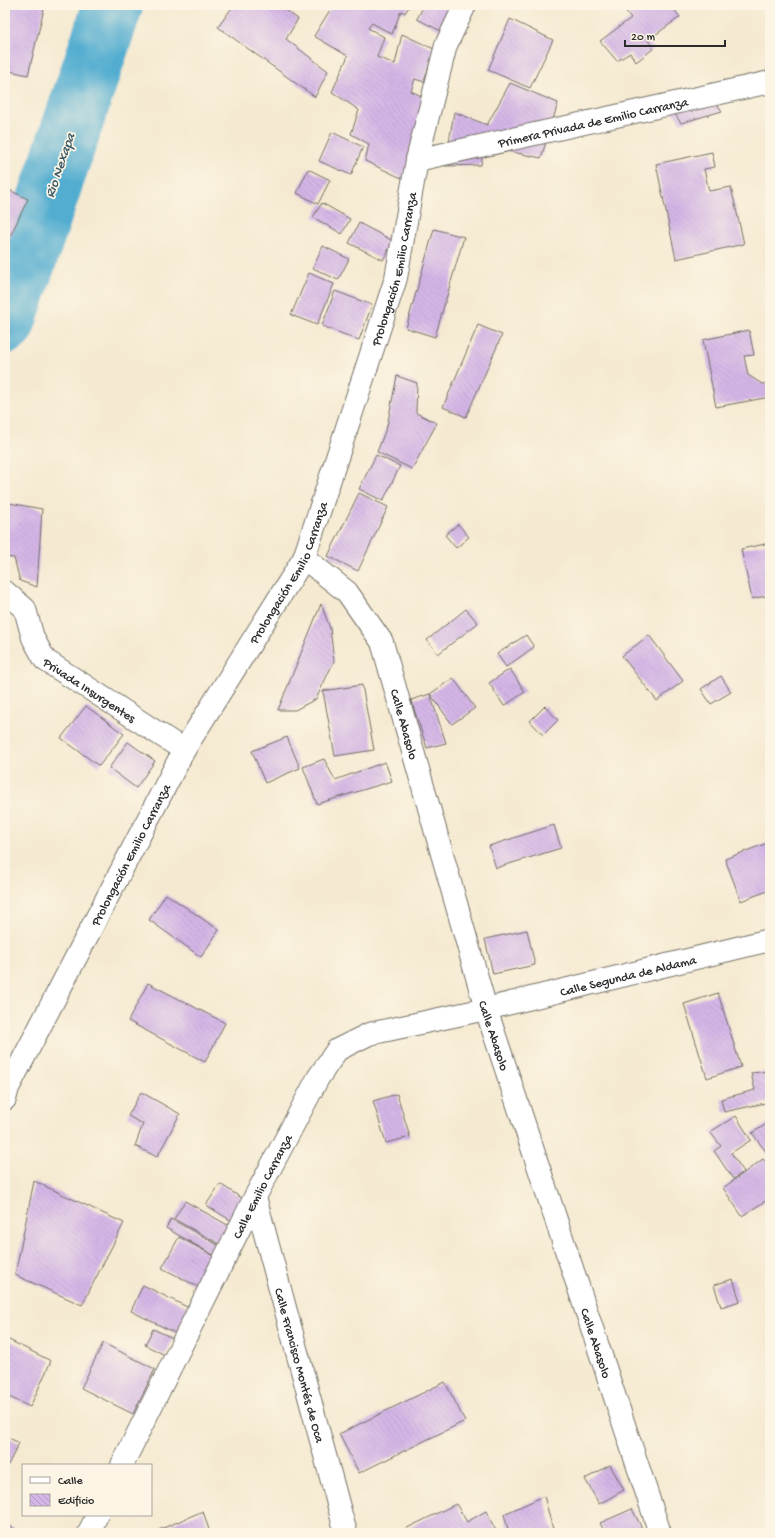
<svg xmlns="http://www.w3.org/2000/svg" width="775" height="1538" viewBox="0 0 775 1538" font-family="'Gochi Hand',sans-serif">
<defs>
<pattern id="building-back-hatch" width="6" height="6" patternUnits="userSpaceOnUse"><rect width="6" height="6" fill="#d4b5e7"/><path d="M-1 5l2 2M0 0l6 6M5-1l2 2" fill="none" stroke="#b69cc6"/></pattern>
</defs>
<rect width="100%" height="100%" fill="#fcf5e5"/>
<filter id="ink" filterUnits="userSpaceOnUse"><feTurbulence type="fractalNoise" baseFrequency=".025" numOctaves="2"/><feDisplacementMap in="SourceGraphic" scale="8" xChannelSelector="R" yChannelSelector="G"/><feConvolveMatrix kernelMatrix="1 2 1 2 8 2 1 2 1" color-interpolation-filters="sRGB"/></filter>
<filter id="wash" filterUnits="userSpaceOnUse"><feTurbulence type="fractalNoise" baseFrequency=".012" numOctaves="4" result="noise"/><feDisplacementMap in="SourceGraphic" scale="16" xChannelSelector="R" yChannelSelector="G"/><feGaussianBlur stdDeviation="0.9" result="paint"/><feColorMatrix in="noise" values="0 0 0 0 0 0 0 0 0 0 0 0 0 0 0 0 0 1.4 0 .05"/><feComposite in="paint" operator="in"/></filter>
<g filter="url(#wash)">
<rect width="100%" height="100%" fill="#f5ead1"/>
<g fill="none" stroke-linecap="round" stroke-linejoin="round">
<path stroke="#53add0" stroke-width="60" d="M5 324 113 5"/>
</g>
<g id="blocks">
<g fill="url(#building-back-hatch)">
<path d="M10 5H45L28 75 5 70V21Z"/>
<path d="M234 5H279L298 19 286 39 328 71 315 97 218 27Z"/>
<path d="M333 5H410L405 13 401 11 392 34 372 23 368 28 384 37 377 57 395 64 402 34 434 49 424 82 415 79 411 91 427 99 410 182 365 161 369 144 351 134 359 110 332 92 348 56 314 36Z"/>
<path d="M424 5H457L443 32 417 19Z"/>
<path d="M621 5H671L680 17 648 40 653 49 636 62 630 53 617 61 600 41 631 18Z"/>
<path d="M510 19 553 40 530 88 488 70Z"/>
<path d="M510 83 558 103 541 158 484 146 481 165 445 166 454 112 487 125Z"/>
<path d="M709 94 722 111 681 123 669 106Z"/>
<path d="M332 132 363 147 351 175 319 161Z"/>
<path d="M712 152 715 167 704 169 709 191 731 187 744 244 676 259 656 164Z"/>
<path d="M308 169 330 180 318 204 297 193Z"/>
<path d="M5 188 28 199 5 247Z"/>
<path d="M322 203 350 219 342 234 313 217Z"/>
<path d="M359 223 393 241 383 260 349 243Z"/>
<path d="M434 229 464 237 435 337 406 328Z"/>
<path d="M323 246 349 259 338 280 313 268Z"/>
<path d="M309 273 334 284 317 325 291 315Z"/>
<path d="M335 291 372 305 359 340 322 326Z"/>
<path d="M478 325 502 335 466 417 443 407Z"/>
<path d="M749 330 754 355 744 356 748 375 762 384 770 383V397L716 407 703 340Z"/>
<path d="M397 376 417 383 416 413 437 423 412 469 377 452 387 426Z"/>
<path d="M376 455 400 466 383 501 359 489Z"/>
<path d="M359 493 388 507 358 571 328 556Z"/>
<path d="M9 503 42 509 37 587 20 581 14 558 5 557V512Z"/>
<path d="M458 524 469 537 456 548 445 535Z"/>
<path d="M770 543V595L752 599 741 549Z"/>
<path d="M321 604 330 628 334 661 316 699 295 710H278Z"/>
<path d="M466 609 478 623 438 654 427 640Z"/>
<path d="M526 635 534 647 506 667 497 654Z"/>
<path d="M649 635 683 681 657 701 622 656Z"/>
<path d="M510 669 525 692 504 706 489 683Z"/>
<path d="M721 676 731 692 711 704 701 689Z"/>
<path d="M453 678 475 708 452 724 430 694 446 743 427 748 411 700 430 694Z"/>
<path d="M362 685 374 750 335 756 323 691Z"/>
<path d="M86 706 124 734 99 766 61 738Z"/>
<path d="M545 706 558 720 543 735 530 721Z"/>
<path d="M287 737 300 768 265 783 252 751Z"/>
<path d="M128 742 155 761 136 788 109 768Z"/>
<path d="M324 759 335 780 385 762 392 781 317 804 303 767Z"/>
<path d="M554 825 561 848 496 868 489 846Z"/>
<path d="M770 842V890L741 901 725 859Z"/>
<path d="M166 894 219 930 201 957 149 920Z"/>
<path d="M527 930 535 965 493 974 485 939Z"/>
<path d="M148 983 225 1023 205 1062 128 1021Z"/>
<path d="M718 993 741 1067 707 1078 684 1004Z"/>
<path d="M770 1071V1102L724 1112 721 1099 755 1090 751 1073Z"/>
<path d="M141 1092 180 1114 157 1157 135 1146 143 1124 128 1116Z"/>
<path d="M397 1094 410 1137 386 1143 373 1101Z"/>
<path d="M736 1116 751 1140 731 1153 744 1172 733 1179 714 1151 721 1146 710 1132Z"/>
<path d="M770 1122V1166L766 1160 770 1157 752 1133Z"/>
<path d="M763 1159 770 1167V1198L742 1216 723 1188Z"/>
<path d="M34 1181 124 1223 82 1305 15 1275Z"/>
<path d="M220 1184 248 1202 235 1223 206 1205Z"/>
<path d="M185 1201 233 1228 223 1246 174 1219Z"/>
<path d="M171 1219 220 1246 215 1256 166 1228Z"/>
<path d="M179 1237 220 1259 204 1290 162 1268Z"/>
<path d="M733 1279 740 1301 721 1307 714 1285Z"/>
<path d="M143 1285 189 1308 177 1334 131 1311Z"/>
<path d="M153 1329 173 1338 165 1355 145 1345Z"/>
<path d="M5 1338 51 1361 30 1407 5 1395Z"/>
<path d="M103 1343 155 1369 133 1414 81 1388Z"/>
<path d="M445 1382 465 1421 359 1473 339 1434Z"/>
<path d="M5 1436 19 1443 5 1471Z"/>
<path d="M610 1465 624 1490 599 1504 585 1479Z"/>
<path d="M544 1496 554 1533H509L504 1514Z"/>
<path d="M456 1504 467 1522 486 1511 497 1533H402L401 1531Z"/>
<path d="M632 1509 644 1532 605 1533 600 1523Z"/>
<path d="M203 1511 210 1533H155L154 1532Z"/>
<path d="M5 1524 22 1533H5Z"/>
</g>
</g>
</g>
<g filter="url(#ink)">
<use href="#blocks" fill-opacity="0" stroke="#726e65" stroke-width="1"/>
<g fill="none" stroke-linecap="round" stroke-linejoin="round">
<g stroke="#726e65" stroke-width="24">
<g id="minor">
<path id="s1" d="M417 160 770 82"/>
<path id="s2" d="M304 558 347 592 382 642 486 1009 660 1533"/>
<path id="s3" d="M5 592 25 609 33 638 45 660 184 750"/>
<path id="s4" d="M5 1099 8 1088 184 750 304 558 396 278 417 160 446 45 465 5"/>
<path id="s5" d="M255 1197 346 1533"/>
<path id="s6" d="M122 1465 255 1197 318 1078 337 1050 369 1034 486 1009 770 940"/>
<path d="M89 1533 97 1515"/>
</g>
</g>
<use href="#minor" stroke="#fff" stroke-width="22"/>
</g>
</g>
<g text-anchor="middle" stroke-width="3.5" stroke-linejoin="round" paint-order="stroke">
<g font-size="13" fill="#2b2b2b" stroke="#fcf5e5">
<text dy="5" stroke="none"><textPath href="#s1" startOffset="180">Primera Privada de Emilio Carranza</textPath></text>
<text dy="5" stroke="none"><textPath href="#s4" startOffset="922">Prolongación Emilio Carranza</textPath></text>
<text dy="5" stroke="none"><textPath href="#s4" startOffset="599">Prolongación Emilio Carranza</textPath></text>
<text dy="5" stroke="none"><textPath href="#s3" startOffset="135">Privada Insurgentes</textPath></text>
<text dy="5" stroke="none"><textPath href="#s2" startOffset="201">Calle Abasolo</textPath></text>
<text dy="5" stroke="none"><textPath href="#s4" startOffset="275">Prolongación Emilio Carranza</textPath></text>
<text dy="5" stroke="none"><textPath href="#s6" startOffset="769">Calle Segunda de Aldama</textPath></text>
<text dy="5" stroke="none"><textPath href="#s2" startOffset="525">Calle Abasolo</textPath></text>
<text dy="5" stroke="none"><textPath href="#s6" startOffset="312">Calle Emilio Carranza</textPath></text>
<text dy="5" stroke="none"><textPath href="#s2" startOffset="849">Calle Abasolo</textPath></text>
<text dy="5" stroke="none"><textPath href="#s5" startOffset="174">Calle Francisco Montés de Oca</textPath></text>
</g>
<g font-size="14" font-style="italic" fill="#395865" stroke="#fcf5e5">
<text transform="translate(59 165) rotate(-71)" y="5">Rio Nexapa</text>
</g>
</g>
<rect width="775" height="1538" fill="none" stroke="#fcf5e5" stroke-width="20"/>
<rect x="22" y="1464" width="130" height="52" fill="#fcf5e5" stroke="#a8a49b"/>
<rect x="30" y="1477" width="20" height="6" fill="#ffffff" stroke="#a8a49b"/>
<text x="58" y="1484" font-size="12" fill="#2b2b2b">Calle</text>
<rect x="30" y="1494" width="20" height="12" fill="url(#building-back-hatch)" stroke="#a8a49b"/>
<text x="58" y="1504" font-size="12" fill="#2b2b2b">Edificio</text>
<path d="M625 40v6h100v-6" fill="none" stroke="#2b2b2b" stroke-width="2"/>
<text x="631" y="40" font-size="12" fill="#2b2b2b" stroke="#fcf5e5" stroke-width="3" paint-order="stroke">20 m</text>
</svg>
